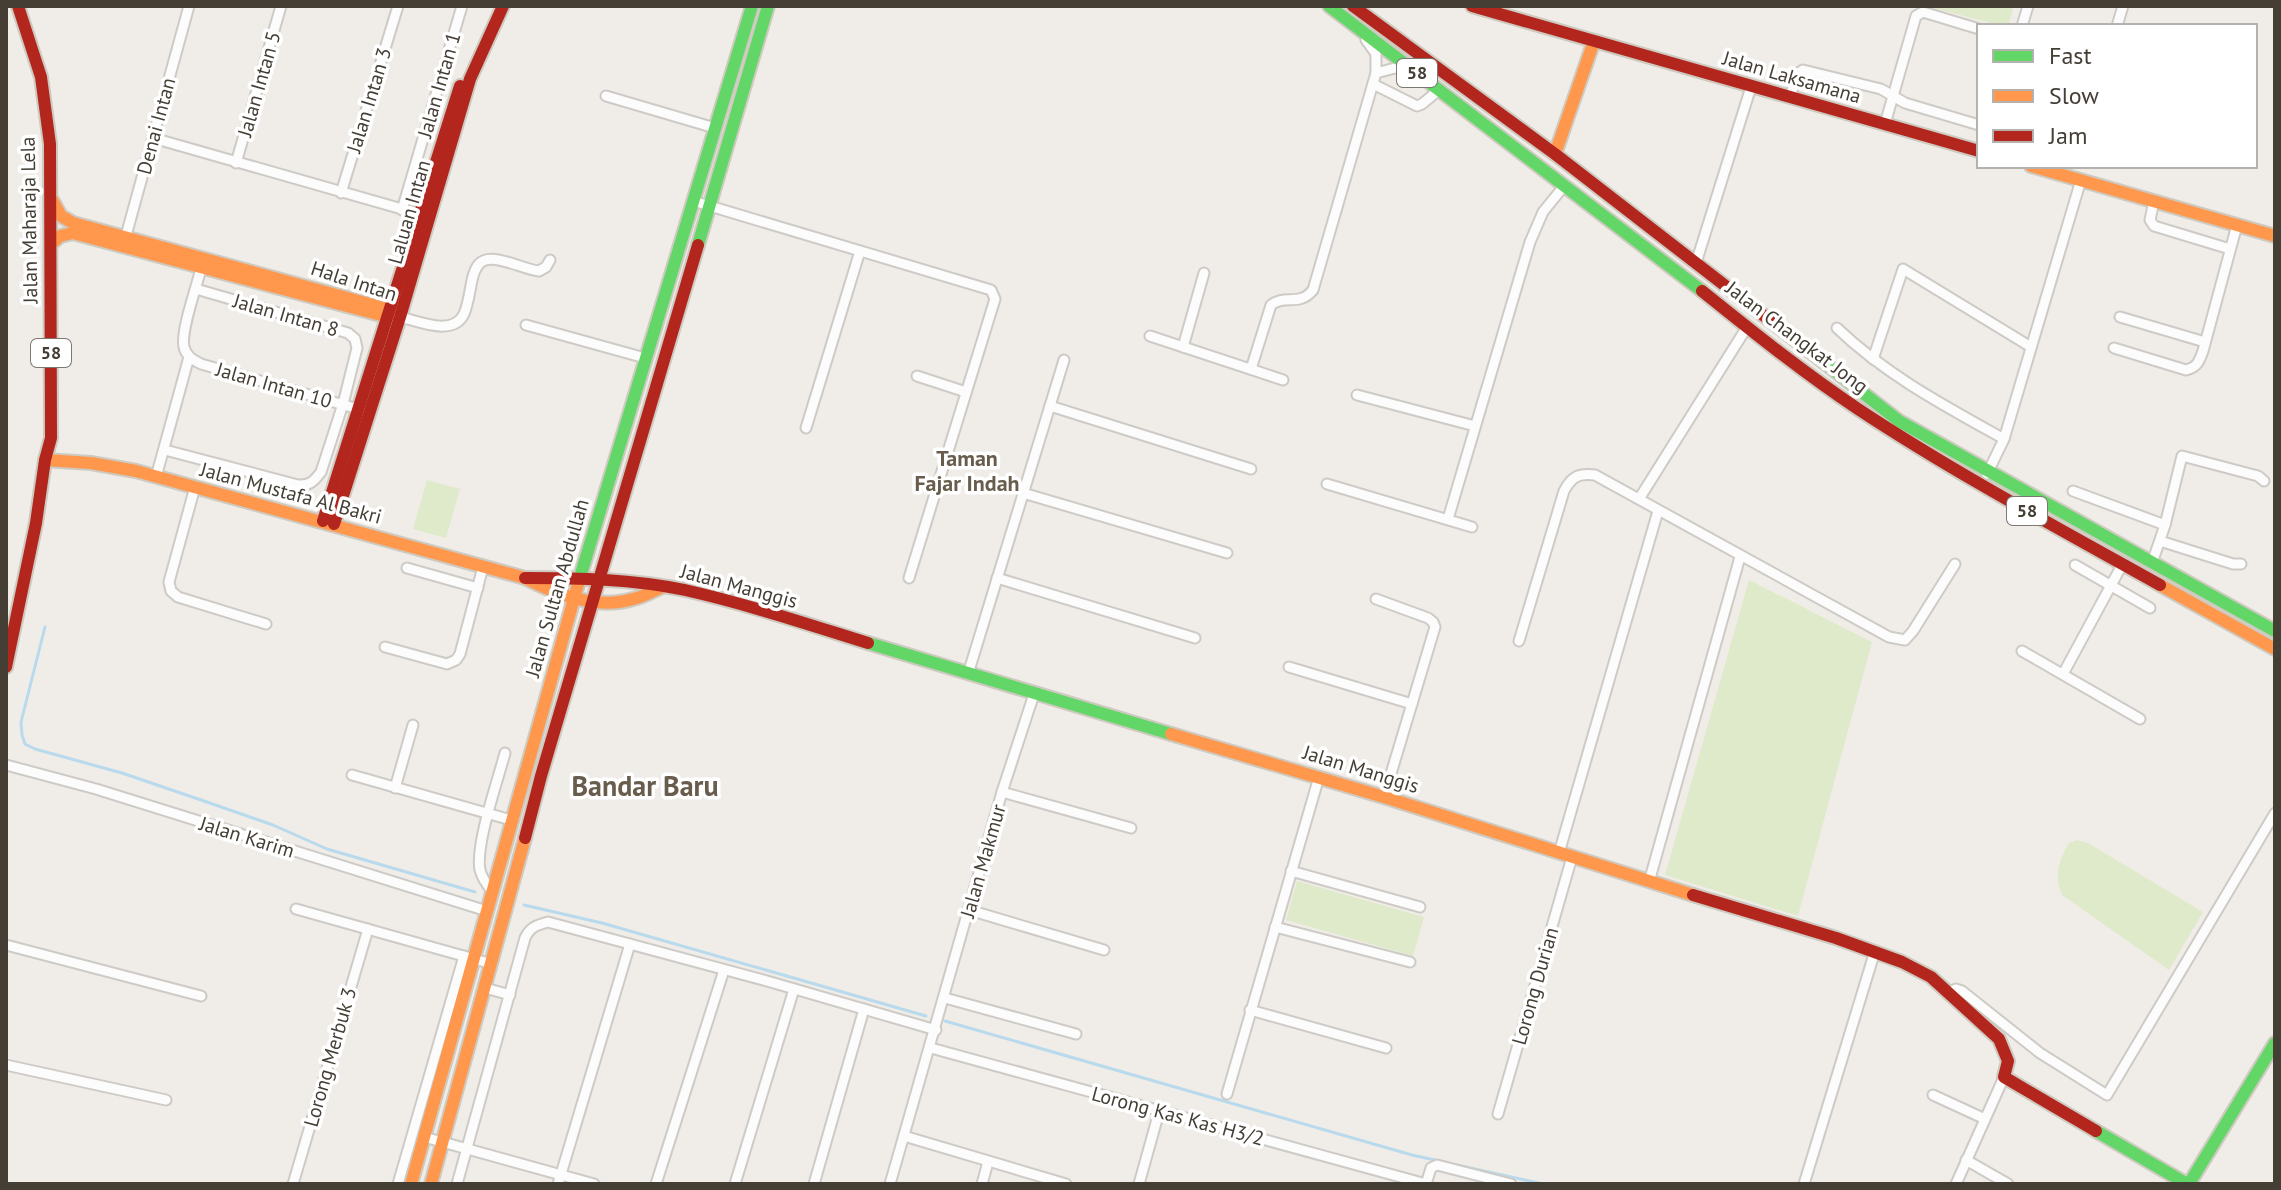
<svg xmlns="http://www.w3.org/2000/svg" width="2281" height="1190" viewBox="0 0 2281 1190" font-family="'PT Sans',sans-serif">
<rect width="100%" height="100%" fill="#f0ede9"/>
<g fill="#deeac9">
<path d="M1925 6H2014L2008 26H2003Z"/>
<path d="M427 480 460 489 446 538 413 529Z"/>
<path d="M1749 580 1872 642 1798 916 1665 875Z"/>
<path d="M2077 840 2088 843 2203 912 2169 970 2062 895C2054 875 2058 862 2069 843Z"/>
<path d="M1297 881 1424 917 1413 956 1286 920Z"/>
</g>
<g fill="none" stroke-linecap="round" stroke-linejoin="round">
<g stroke="#b9d9ed" stroke-width="3">
<path d="M45 627 21 722 22 735 25 744 35 749 122 773 204 801 273 825 327 849 475 892"/>
<path d="M524 905 602 923 926 1016"/>
<path d="M945 1021 1412 1155 1543 1184"/>
</g>
<g stroke="#cecbc6" stroke-width="13">
<g id="street">
<path d="M2022 26 2028 6"/>
<path d="M2117 26 2123 6"/>
<path d="M1376 73 1395 68 1409 71"/>
<path d="M1373 84 1417 106 1422 104 1439 90"/>
<path d="M606 96 715 128"/>
<path d="M1790 98 1797 74 1803 70 1881 89 1905 103 1979 125"/>
<path d="M1885 124 1916 16 1923 12 1979 29"/>
<path d="M153 138 423 215"/>
<path d="M236 163 281 6"/>
<path d="M341 193 398 6"/>
<path d="M693 201 991 290 995 299 909 578"/>
<path d="M2154 201 2150 220 2154 226 2230 249"/>
<path d="M402 210 462 6"/>
<path d="M124 243 189 6"/>
<path d="M203 261C199 280 180 331 184 347 186 356 193 360 201 364L365 411"/>
<path d="M1696 263 1751 87"/>
<path d="M400 317C418 321 453 337 464 314 469 302 470 288 473 276 475 270 477 264 483 261 496 254 525 270 539 271L546 267 550 260"/>
<path d="M2120 317 2205 342"/>
<path d="M526 325 645 358"/>
<path d="M1837 328C1886 375 1945 406 2004 439"/>
<path d="M1150 336 1283 380"/>
<path d="M1183 347 1204 273"/>
<path d="M2114 348 2186 370C2198 367 2199 361 2203 351L2237 225"/>
<path d="M1873 359 1903 269 2031 347"/>
<path d="M1251 369 1271 305C1285 294 1299 307 1313 290L1376 73V54L1366 40"/>
<path d="M917 376 966 392"/>
<path d="M1357 395 1475 426"/>
<path d="M1050 406 1251 469"/>
<path d="M806 428 860 251"/>
<path d="M165 450 298 485C310 486 314 481 321 472L343 404 357 348 355 339 348 333 196 289"/>
<path d="M1987 474 2004 439 2081 180"/>
<path d="M156 477 189 357"/>
<path d="M1327 484 1472 527"/>
<path d="M195 487 169 582 171 591 178 597 266 624"/>
<path d="M2073 491 2165 525"/>
<path d="M1023 493 1227 553"/>
<path d="M1639 499 1747 327"/>
<path d="M1448 519 1530 242 1543 212 1564 186"/>
<path d="M2160 541 2233 564H2241"/>
<path d="M2152 563 2165 525 2182 456 2258 476 2264 481"/>
<path d="M2075 565 2150 608"/>
<path d="M407 568 478 588"/>
<path d="M997 578 1195 638"/>
<path d="M1376 599 1428 618 1433 622 1435 627 1384 797"/>
<path d="M1519 641 1564 491C1572 476 1579 473 1595 475L1889 637 1905 640 1913 631 1955 564"/>
<path d="M385 647 447 664 456 660 460 654 483 567"/>
<path d="M2022 651 2140 719"/>
<path d="M1289 667 1412 704"/>
<path d="M968 674 1064 360"/>
<path d="M2063 674 2122 565"/>
<path d="M6 765 96 789 487 911"/>
<path d="M352 775 511 820"/>
<path d="M395 788 413 725"/>
<path d="M1002 792 1131 828"/>
<path d="M1559 853 1658 511"/>
<path d="M1291 871 1420 907"/>
<path d="M1649 882 1740 557"/>
<path d="M492 891C487 885 482 878 480 870 475 845 498 780 505 753"/>
<path d="M296 909 492 964"/>
<path d="M969 910 1104 950"/>
<path d="M1275 927 1410 962"/>
<path d="M6 945 201 996"/>
<path d="M485 988 510 995"/>
<path d="M1949 993 1956 989 1962 991 2040 1053 2107 1095 2275 813"/>
<path d="M945 998 1076 1034"/>
<path d="M1250 1010 1386 1048"/>
<path d="M931 1048 1426 1184"/>
<path d="M6 1065 166 1100"/>
<path d="M1227 1094 1319 777"/>
<path d="M1933 1095 1985 1119"/>
<path d="M1498 1114 1572 857"/>
<path d="M904 1136 1066 1184"/>
<path d="M424 1137 594 1184"/>
<path d="M1966 1160 2008 1184"/>
<path d="M293 1184 368 929"/>
<path d="M398 1184 464 956"/>
<path d="M457 1184 525 938C530 927 537 925 548 922L767 981 936 1030"/>
<path d="M558 1184 630 944"/>
<path d="M656 1184 724 970"/>
<path d="M735 1184 794 989"/>
<path d="M814 1184 864 1009"/>
<path d="M890 1184 1002 792 1034 694"/>
<path d="M982 1184 988 1162"/>
<path d="M1139 1184 1159 1112"/>
<path d="M1426 1184 1431 1168 1437 1165 1511 1184"/>
<path d="M1804 1184 1875 951"/>
<path d="M1956 1184 2004 1077"/>
</g>
</g>
<g stroke="#cecac0" stroke-width="16">
<g id="fast">
<path d="M1329 6 1702 291"/>
<path d="M698 245 768 6"/>
<path d="M1803 346 1899 421 2275 631"/>
<path d="M578 584 752 6"/>
<path d="M868 643 1171 734"/>
<path d="M2096 1131 2187 1184"/>
<path d="M2189 1184 2275 1043"/>
</g>
</g>
<g stroke="#cecac0" stroke-width="16">
<g id="slow">
<path d="M1555 154 1594 41"/>
<path d="M2031 166 2275 236"/>
<path d="M52 200 61 216 73 223 391 310 397 314"/>
<path d="M51 244 60 236 73 233 381 315"/>
<path d="M45 460 91 463 136 471 525 578C557 595 597 610 633 599 643 597 653 591 662 587"/>
<path d="M2160 585 2275 649"/>
<path d="M1171 734 1384 797 1693 895"/>
<path d="M411 1184 578 584"/>
<path d="M431 1184 525 838"/>
</g>
</g>
<g stroke="#cecac0" stroke-width="16">
<g id="jam">
<path d="M1353 6 1555 154 1803 346"/>
<path d="M1472 6 1979 151"/>
<path d="M1702 291C1753 332 1804 373 1858 409 1955 473 2058 528 2160 585"/>
<path d="M323 521 460 86"/>
<path d="M334 524 400 317 470 79 503 6"/>
<path d="M525 578C578 578 632 579 685 590 747 604 807 624 868 643"/>
<path d="M6 667 36 523 45 460 51 438 50 144 41 77 18 6"/>
<path d="M525 838 541 776 698 245"/>
<path d="M1693 895 1836 938 1902 962 1931 977 1999 1039 2008 1061 2004 1077 2096 1131"/>
</g>
</g>
<use href="#street" stroke="#fdfcfc" stroke-width="9"/>
<use href="#fast" stroke="#63d668" stroke-width="12"/>
<use href="#slow" stroke="#ff974d" stroke-width="12"/>
<use href="#jam" stroke="#b3261e" stroke-width="12"/>
</g>
<g text-anchor="middle" stroke-width="7" stroke-linejoin="round" paint-order="stroke">
<g fill="#fff" stroke="#7d7872" stroke-width="2">
<rect x="1397" y="59" width="40" height="28" rx="6"/>
<rect x="31" y="339" width="40" height="28" rx="6"/>
<rect x="2007" y="497" width="40" height="28" rx="6"/>
</g>
<g font-size="18" font-weight="bold" fill="#453e35">
<text x="1417" y="79">58</text>
<text x="51" y="359">58</text>
<text x="2027" y="517">58</text>
</g>
<g font-size="20" fill="#453e35" stroke="#fff">
<text transform="translate(1792 77) rotate(16)" y="7">Jalan Laksamana</text>
<text transform="translate(259 84) rotate(-74)" y="7">Jalan Intan 5</text>
<text transform="translate(439 85) rotate(-74)" y="7">Jalan Intan 1</text>
<text transform="translate(369 100) rotate(-73)" y="7">Jalan Intan 3</text>
<text transform="translate(156 126) rotate(-75)" y="7">Denai Intan</text>
<text transform="translate(409 212) rotate(-74)" y="7">Laluan Intan</text>
<text transform="translate(29 220) rotate(-91)" y="7">Jalan Maharaja Lela</text>
<text transform="translate(354 281) rotate(18)" y="7">Hala Intan</text>
<text transform="translate(286 315) rotate(16)" y="7">Jalan Intan 8</text>
<text transform="translate(1797 337) rotate(37)" y="7">Jalan Changkat Jong</text>
<text transform="translate(274 385) rotate(16)" y="7">Jalan Intan 10</text>
<text transform="translate(291 493) rotate(15)" y="7">Jalan Mustafa Al Bakri</text>
<text transform="translate(739 586) rotate(15)" y="7">Jalan Manggis</text>
<text transform="translate(557 588) rotate(-74)" y="7">Jalan Sultan Abdullah</text>
<text transform="translate(1361 769) rotate(17)" y="7">Jalan Manggis</text>
<text transform="translate(247 837) rotate(17)" y="7">Jalan Karim</text>
<text transform="translate(983 861) rotate(-74)" y="7">Jalan Makmur</text>
<text transform="translate(1535 986) rotate(-74)" y="7">Lorong Durian</text>
<text transform="translate(330 1057) rotate(-74)" y="7">Lorong Merbuk 3</text>
<text transform="translate(1178 1116) rotate(15)" y="7">Lorong Kas Kas H3/2</text>
</g>
<g font-size="22" font-weight="bold" fill="#685c4c" stroke="#fff">
<text x="967" y="466">Taman<tspan x="967" dy="25">Fajar Indah</tspan></text>
</g>
<g font-size="28" font-weight="bold" fill="#685c4c" stroke="#fff">
<text x="645" y="796">Bandar Baru</text>
</g>
</g>
<rect width="2281" height="1190" fill="none" stroke="#453e35" stroke-width="16"/>
<rect x="1977" y="24" width="280" height="144" fill="#ffffff" stroke="#b5b2ae" stroke-width="2"/>
<rect x="1993" y="50" width="40" height="12" fill="#63d668" stroke="#b5b2ae" stroke-width="2"/>
<text x="2049" y="64" font-size="24" fill="#453e35">Fast</text>
<rect x="1993" y="90" width="40" height="12" fill="#ff974d" stroke="#b5b2ae" stroke-width="2"/>
<text x="2049" y="104" font-size="24" fill="#453e35">Slow</text>
<rect x="1993" y="130" width="40" height="12" fill="#b3261e" stroke="#b5b2ae" stroke-width="2"/>
<text x="2049" y="144" font-size="24" fill="#453e35">Jam</text>
</svg>
